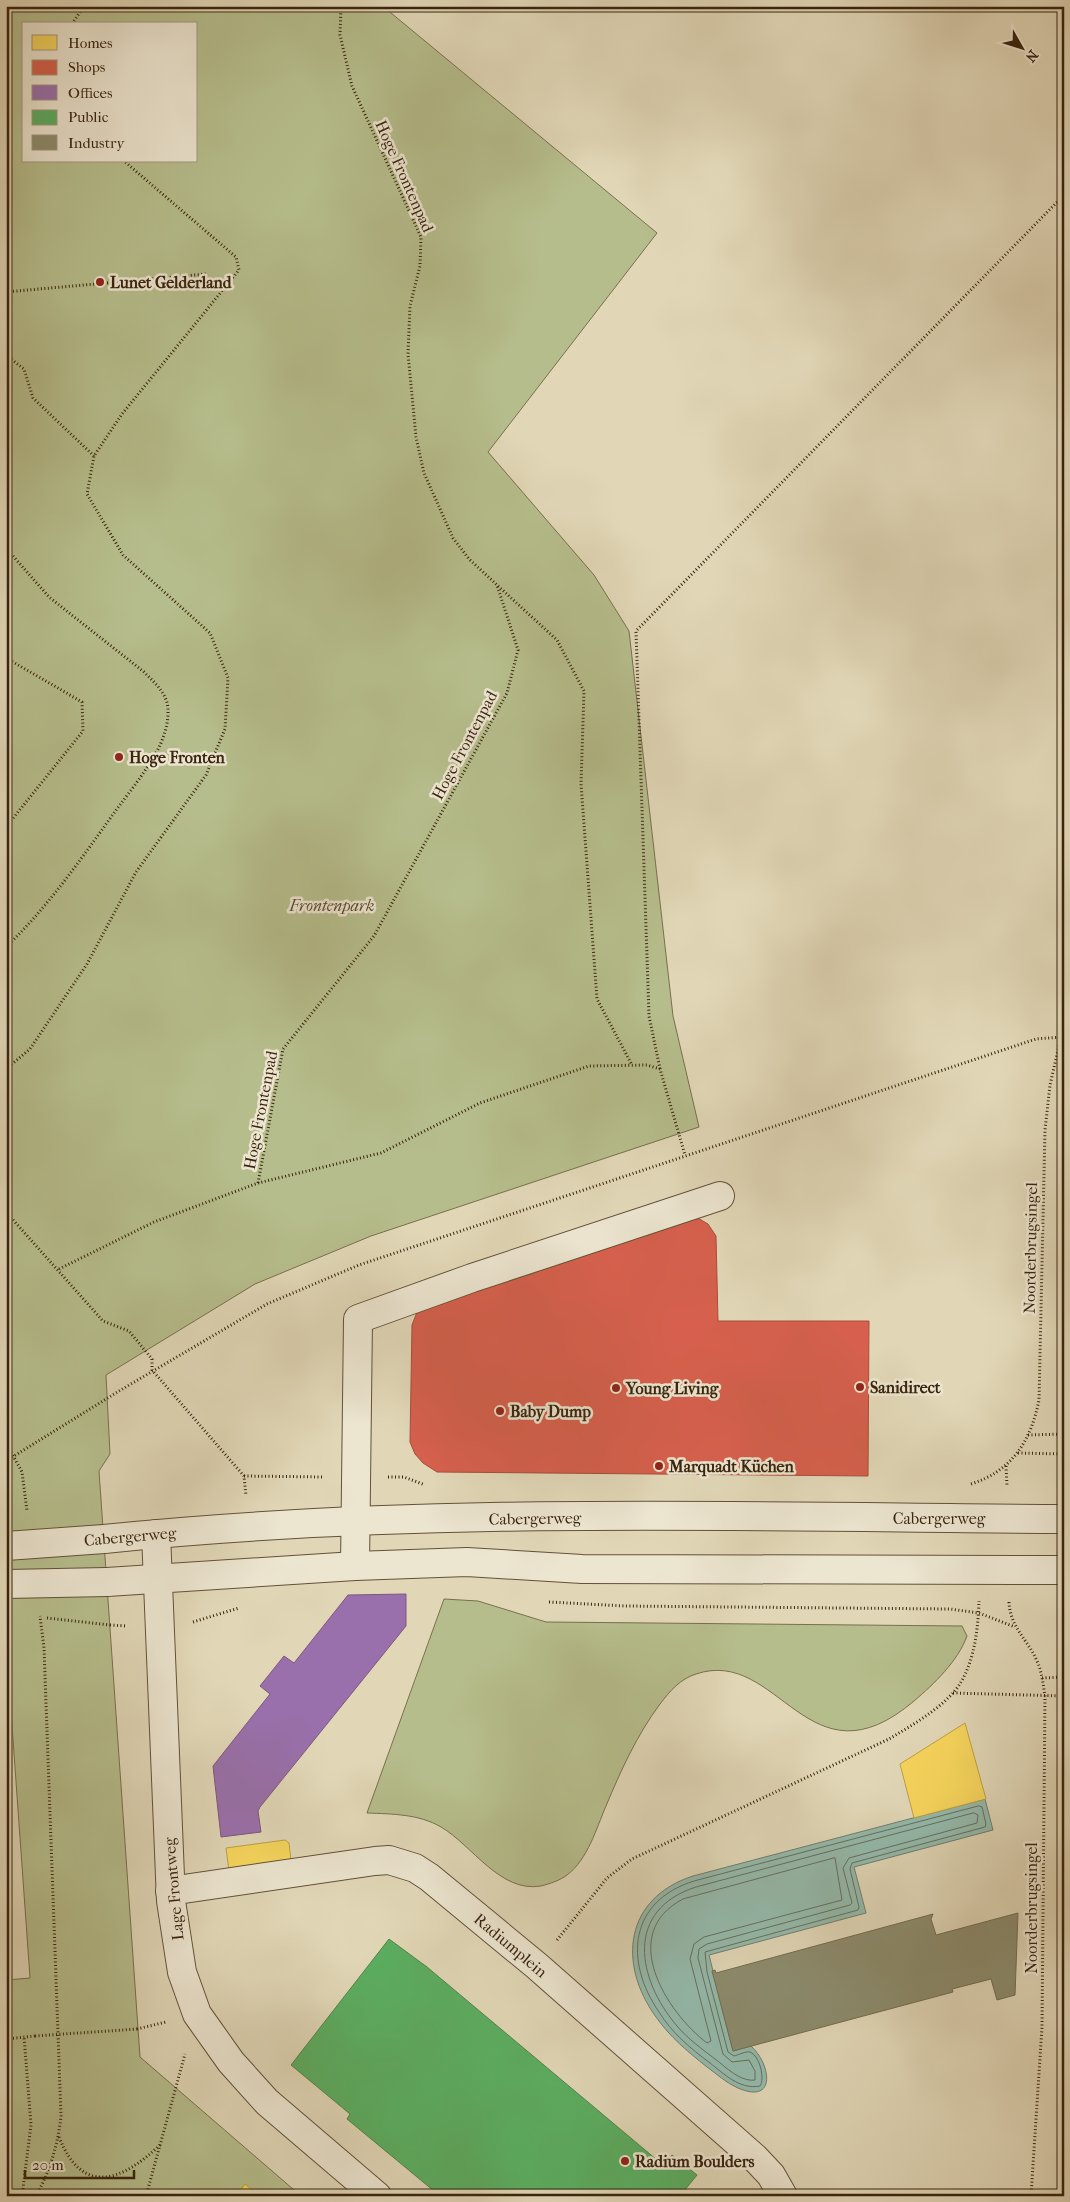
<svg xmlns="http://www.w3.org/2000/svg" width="1070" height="2202" viewBox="0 0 1070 2202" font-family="'IM FELL French Canon',serif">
<rect width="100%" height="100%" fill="#e1d7b7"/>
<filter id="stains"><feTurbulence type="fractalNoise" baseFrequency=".004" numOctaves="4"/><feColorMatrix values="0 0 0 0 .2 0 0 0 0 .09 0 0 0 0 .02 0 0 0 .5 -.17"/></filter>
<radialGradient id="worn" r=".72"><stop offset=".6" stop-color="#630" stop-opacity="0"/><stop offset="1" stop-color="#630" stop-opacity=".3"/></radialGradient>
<g fill="#b6bd8c" stroke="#78704d" fill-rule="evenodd">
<path d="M6 6H386L385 8 657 233 488 452 594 575 629 631 673 1016 699 1127 371 1236 255 1284 106 1375 110 1454 99 1471 140 2057 301 2196H6V1980L30 1978 6 1641ZM24 24H196V161H24Z"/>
<path d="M444 1599 478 1601 546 1622 962 1626 967 1636C958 1661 934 1684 914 1701 808 1791 779 1646 696 1674 680 1679 670 1691 660 1704 637 1735 621 1770 606 1806 596 1829 588 1859 567 1875 561 1880 549 1884 541 1886 500 1893 472 1845 441 1827 419 1814 392 1814 367 1813Z"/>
</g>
<path fill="#94baac" stroke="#707e6d" d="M985 1799 993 1830 854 1867 866 1913 709 1955 733 2051 751 2046C771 2064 777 2105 738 2088 726 2083 717 2074 707 2067 687 2051 670 2037 656 2017 617 1963 625 1898 693 1876Z"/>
<g fill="#f6d55c" stroke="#bda045">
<path d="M965 1723 986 1799 914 1818 900 1764Z"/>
<path d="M285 1840 289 1843 291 1860 229 1871 226 1848Z"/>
<path d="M245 2184 259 2196H236Z"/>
</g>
<path fill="#d6604d" stroke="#a74e3a" d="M688 1216 696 1217 708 1224 716 1236 718 1321H869L868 1476 437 1472 423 1463 415 1454 410 1442 412 1325 417 1312Z"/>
<path fill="#9970ab" stroke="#7c597c" d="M406 1594V1626L260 1807 258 1811 261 1832 221 1837 213 1766 270 1694 260 1686 284 1656 294 1663 348 1595Z"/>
<path fill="#5aae61" stroke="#508548" d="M389 1939 427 1967 663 2165 672 2155 697 2175 680 2196H440L347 2119 350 2114 291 2065Z"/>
<path fill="#8c8c6e" stroke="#736d51" d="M1018 1913 1015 1995 997 2000 991 1979 952 1989 953 1992 733 2051 712 1971 715 1970 716 1973 933 1914 931 1919 936 1935Z"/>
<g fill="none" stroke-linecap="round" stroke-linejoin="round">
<g stroke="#666f5d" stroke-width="1">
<path d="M979 1806 982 1807 986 1824 985 1827 852 1863 850 1869 859 1907 858 1910 705 1952 707 1972 728 2052 734 2056C738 2055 746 2051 750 2052 760 2056 765 2079 760 2086 740 2090 724 2074 710 2063 690 2048 672 2033 659 2012 624 1961 629 1901 694 1881Z"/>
<path d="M974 1813 978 1815 977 1823 849 1858 843 1868 852 1903 850 1905 707 1944 699 1949 698 1958 723 2054 732 2062 749 2060 755 2071V2080C740 2082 726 2067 715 2059 702 2049 688 2039 677 2026 637 1979 624 1910 696 1887Z"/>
<path d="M835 1858 842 1900 704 1937 694 1944 690 1959 711 2041 707 2043C666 2012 617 1933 683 1899Z"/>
</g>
<g stroke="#635138" stroke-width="30">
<g id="minor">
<path d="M156 1534 171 1901 182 1972 197 2014 231 2062 267 2102 377 2196"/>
<path d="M104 1539C423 1506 744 1517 1064 1519"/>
<path d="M355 1566 358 1319 472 1278 720 1196"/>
<path d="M107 1582 355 1566 467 1562 582 1569 1064 1570"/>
<path d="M170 1891 375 1861 389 1860 415 1868 429 1877 537 1966 755 2158 771 2175 783 2196"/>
</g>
</g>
<g stroke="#39240e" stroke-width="3" stroke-dasharray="1 2.5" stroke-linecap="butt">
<path d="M72 24 84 6"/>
<path d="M6 292 206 274"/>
<path d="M6 355 24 369 33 398 94 456"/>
<path d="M6 548 49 597 144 672C156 684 169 695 168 713 168 723 165 733 161 743 150 767 130 791 114 813 81 859 48 907 6 947"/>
<path d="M498 586 557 640 584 691 581 784 597 999 632 1065"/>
<path d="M6 658 82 702 83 731 6 827"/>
<path d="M6 1069 30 1049 87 964 136 872 206 775 225 729 228 678 210 633 123 555 87 494 94 456 122 414 239 270 236 257 124 161"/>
<path d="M660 1069 649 1016 636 631 1064 195"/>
<path d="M258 1183 283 1049 374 936 507 693 518 650 497 585 469 559 453 538 424 473 416 437 408 354 410 306 420 266 421 237 352 86 340 35 341 6"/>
<path d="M6 1212 103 1321 129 1331 152 1359V1370L244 1476 246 1496"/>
<path d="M59 1269 154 1222 258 1183 381 1153 480 1103 589 1066 647 1065 660 1069 685 1155"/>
<path d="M119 1391 267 1304 359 1265 1036 1039 1061 1037"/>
<path d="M1028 1435 1064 1434"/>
<path d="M6 1443 22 1472 27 1511"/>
<path d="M1018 1453 1064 1454"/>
<path d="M1006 1466 1007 1486"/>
<path d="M244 1476 324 1477"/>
<path d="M388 1477H404L425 1485"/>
<path d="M971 1484C1012 1471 1031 1441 1039 1400L1045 1130 1050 1085 1064 1024"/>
<path d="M549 1602 625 1606 950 1609 979 1613 1015 1627"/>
<path d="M1009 1602C1010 1627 1028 1640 1037 1661 1042 1672 1043 1684 1045 1696L1042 2027 1031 2196"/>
<path d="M193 1622 239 1608"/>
<path d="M110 1625 127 1626"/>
<path d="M1042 1678 1064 1677"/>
<path d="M953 1693 1064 1696"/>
<path d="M557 1940 607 1878 632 1859 889 1739C911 1726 935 1712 952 1694 974 1671 978 1630 979 1601"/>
<path d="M137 2029 166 2022"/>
<path d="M6 2039 35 2036"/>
<path d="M59 2137C83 2198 123 2180 160 2145"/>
<path d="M22 2196 31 2125 24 2036"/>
<path d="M36 2196C50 2171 58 2144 61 2116L44 1648 40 1616"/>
<path d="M146 2196 185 2054"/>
</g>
<use href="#minor" stroke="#ece5d0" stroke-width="28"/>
<g stroke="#635138" stroke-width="30" stroke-linecap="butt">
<g id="minor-bridge">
<path d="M6 1546 104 1539"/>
<path d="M6 1584 107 1582"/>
</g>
</g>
<g stroke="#39240e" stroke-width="3" stroke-dasharray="1 2.5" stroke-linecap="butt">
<path d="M6 1461 119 1391"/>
<path d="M47 1618 110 1625"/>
<path d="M35 2036 137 2029"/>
</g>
<use href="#minor-bridge" stroke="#ece5d0" stroke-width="28"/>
</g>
<g fill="#8f2418" stroke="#ece5d0" stroke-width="2">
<circle cx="100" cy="282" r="5"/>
<circle cx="119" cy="757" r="5"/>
<circle cx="860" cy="1387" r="5"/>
<circle cx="616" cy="1388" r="5"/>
<circle cx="500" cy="1411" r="5"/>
<circle cx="659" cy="1466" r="5"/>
<circle cx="625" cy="2161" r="5"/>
</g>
<g text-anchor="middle" stroke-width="5" stroke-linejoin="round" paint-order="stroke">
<g font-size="16" fill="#39240e" stroke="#ece5d0">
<text transform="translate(405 176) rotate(66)" y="6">Hoge Frontenpad</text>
<text transform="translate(464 745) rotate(-62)" y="6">Hoge Frontenpad</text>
<text transform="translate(260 1110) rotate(-79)" y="6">Hoge Frontenpad</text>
<text transform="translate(1030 1248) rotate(-89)" y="6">Noorderbrugsingel</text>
<text transform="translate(535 1518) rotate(-1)" y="6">Cabergerweg</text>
<text x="939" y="1524">Cabergerweg</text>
<text transform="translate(130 1536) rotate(-5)" y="6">Cabergerweg</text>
<text transform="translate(173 1889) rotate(-95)" y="6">Lage Frontweg</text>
<text transform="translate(1031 1908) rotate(-90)" y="6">Noorderbrugsingel</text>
<text transform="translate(511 1945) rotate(40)" y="6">Radiumplein</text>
</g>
<g font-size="16" font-weight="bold" fill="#39240e" stroke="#ece5d0" text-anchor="start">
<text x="110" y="288">Lunet Gelderland</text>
<text x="129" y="763">Hoge Fronten</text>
<text x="870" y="1393">Sanidirect</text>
<text x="626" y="1394">Young Living</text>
<text x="510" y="1417">Baby Dump</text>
<text x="669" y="1472">Marquadt Küchen</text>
<text x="635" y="2167">Radium Boulders</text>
</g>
<g font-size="16" font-style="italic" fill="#584a2e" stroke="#ece5d0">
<text x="332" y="911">Frontenpark</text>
</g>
</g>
<rect width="1070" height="2202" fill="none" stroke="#e1d7b7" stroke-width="25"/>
<rect x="8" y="8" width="1055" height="2187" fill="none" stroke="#39240e" stroke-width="2.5"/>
<rect x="12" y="12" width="1045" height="2177" fill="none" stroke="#39240e"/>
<rect x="22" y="22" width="175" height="140" fill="#ece5d0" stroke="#a49882"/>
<rect x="32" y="35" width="25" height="15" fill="#f6d55c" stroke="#a49882"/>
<text x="68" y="48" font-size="15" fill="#39240e">Homes</text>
<rect x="32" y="60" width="25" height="15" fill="#d6604d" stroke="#a49882"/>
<text x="68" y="72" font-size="15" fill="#39240e">Shops</text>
<rect x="32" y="85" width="25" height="15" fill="#9970ab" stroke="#a49882"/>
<text x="68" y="98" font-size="15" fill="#39240e">Offices</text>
<rect x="32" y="110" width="25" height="15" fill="#5aae61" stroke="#a49882"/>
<text x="68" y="122" font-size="15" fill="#39240e">Public</text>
<rect x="32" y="135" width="25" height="15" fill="#8c8c6e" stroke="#a49882"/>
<text x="68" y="148" font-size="15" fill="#39240e">Industry</text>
<g transform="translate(1022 48) rotate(129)" stroke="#ece5d0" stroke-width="4" paint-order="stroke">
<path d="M0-4L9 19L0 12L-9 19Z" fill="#39240e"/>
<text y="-8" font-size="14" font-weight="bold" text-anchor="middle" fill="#39240e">N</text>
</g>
<path d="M25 2170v8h109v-8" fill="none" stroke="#39240e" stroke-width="2.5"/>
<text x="32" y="2170" font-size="15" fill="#39240e" stroke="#ece5d0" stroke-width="4" paint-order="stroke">20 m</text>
<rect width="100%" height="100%" filter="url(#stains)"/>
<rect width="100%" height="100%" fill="url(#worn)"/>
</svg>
